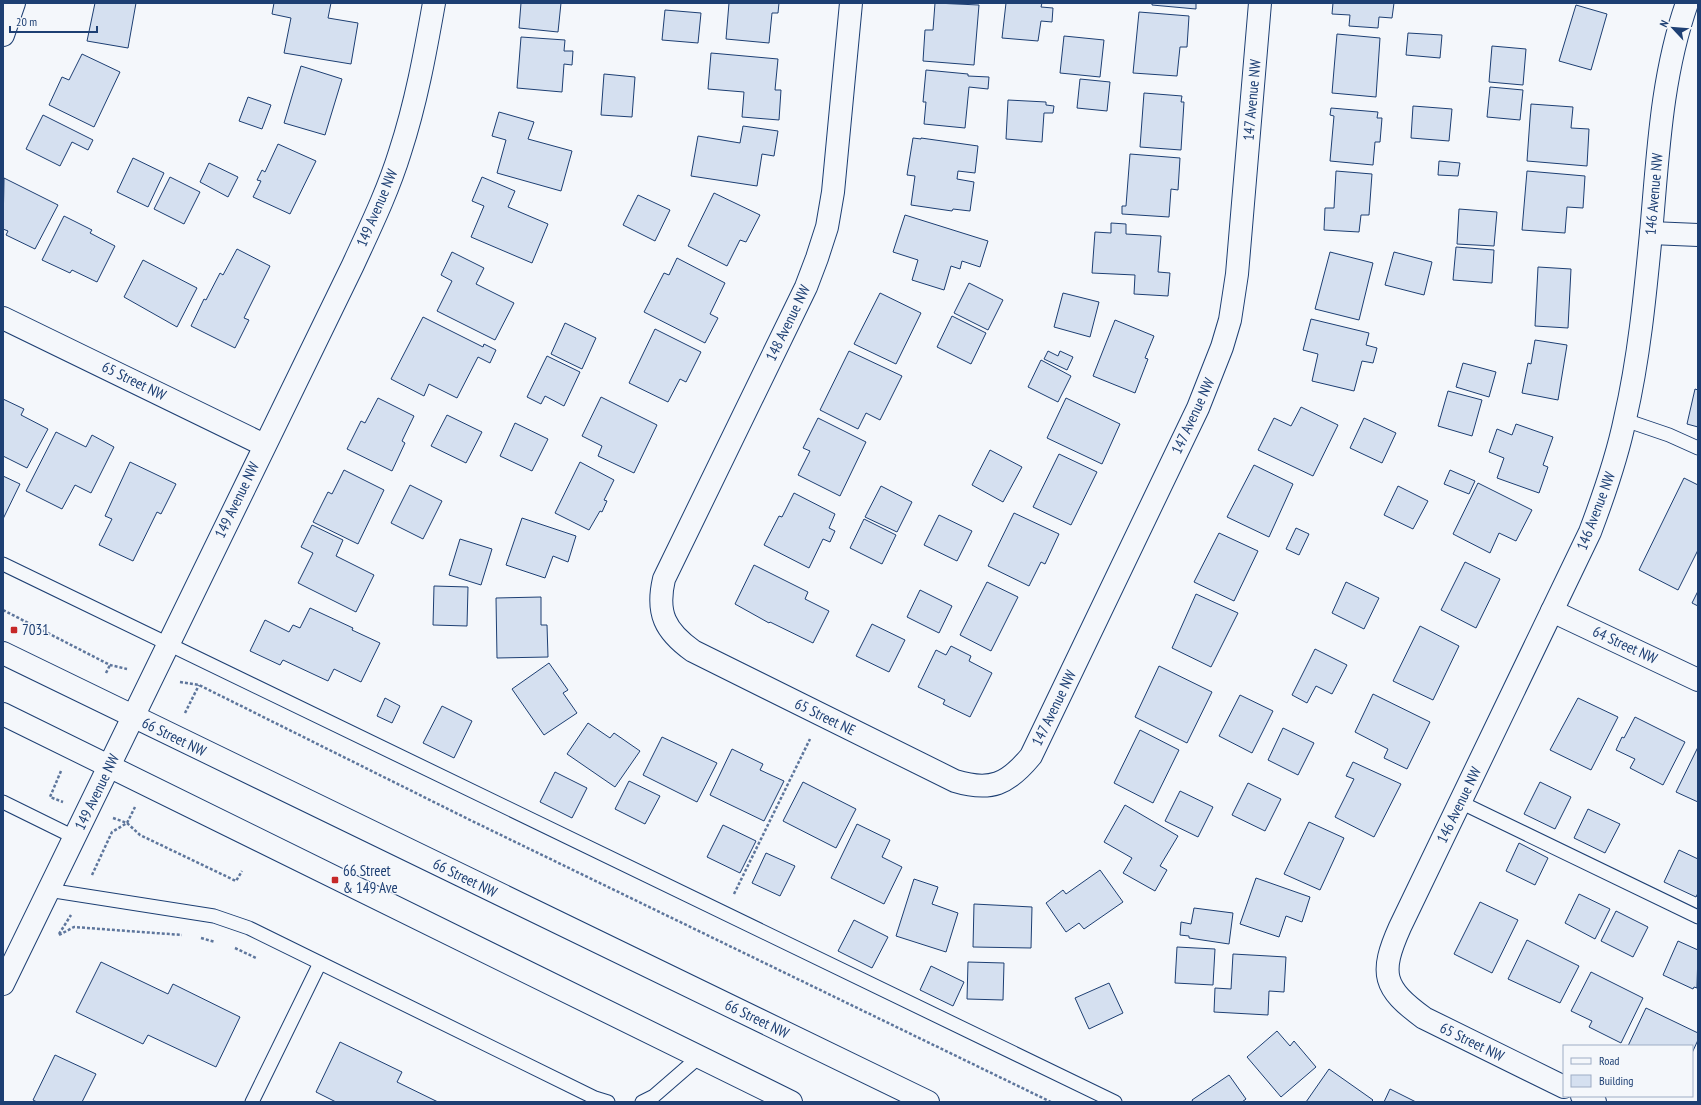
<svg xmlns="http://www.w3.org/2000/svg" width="1701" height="1105" viewBox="0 0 1701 1105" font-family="'PT Sans Narrow',sans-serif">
<rect width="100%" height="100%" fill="#f4f7fb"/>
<g fill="#d5e0f0" stroke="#1d3f73">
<path d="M95 3H136L128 48 87 41Z"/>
<path d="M274 3H331L328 18 358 23 351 64 284 53 291 18 272 14Z"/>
<path d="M521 3H561L558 32 519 28Z"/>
<path d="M729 3H779L778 13H772L769 43 726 39Z"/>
<path d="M935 3 979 5 974 65 923 61 925 30H933Z"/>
<path d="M1006 3H1042L1041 7 1053 8 1052 22 1041 21 1038 41 1002 38Z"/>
<path d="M1152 3H1196V9L1152 5Z"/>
<path d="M1333 3H1394L1392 18 1379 17 1378 28 1349 26 1350 15 1332 14Z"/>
<path d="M1576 5 1607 14 1591 70 1559 61Z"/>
<path d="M665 10 701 13 698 43 662 40Z"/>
<path d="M1139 12 1189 16 1187 47H1180L1177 76 1133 73Z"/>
<path d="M1408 33 1442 35 1440 58 1406 55Z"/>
<path d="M1337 34 1380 38 1376 97 1332 93Z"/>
<path d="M1064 36 1104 40 1100 77 1060 73Z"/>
<path d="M521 37 565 40 564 51H573L572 65 564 64 562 92 517 88Z"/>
<path d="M1492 46 1526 49 1523 85 1489 82Z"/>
<path d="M711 53 778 59 775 90H781L779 120 742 117 744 92 708 89Z"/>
<path d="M82 54 120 72 94 127 49 105 62 77 69 80Z"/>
<path d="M301 66 342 79 325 135 284 123Z"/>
<path d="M926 70 968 74V76L989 77 988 89 969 87 965 128 924 124 926 102H923Z"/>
<path d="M604 74 635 77 632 117 601 115Z"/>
<path d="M1080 79 1110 82 1107 111 1077 108Z"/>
<path d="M1490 87 1523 90 1520 120 1487 117Z"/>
<path d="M1144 93 1182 96 1181 102H1184L1181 150 1140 147Z"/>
<path d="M248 97 271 105 262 129 239 121Z"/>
<path d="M1008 100 1046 102V105L1054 106 1053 113H1044L1042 142 1006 139Z"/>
<path d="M1531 104 1573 107 1571 128 1589 129 1587 166 1527 161Z"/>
<path d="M1413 106 1452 109 1449 141 1411 138Z"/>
<path d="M1331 108 1378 112 1377 118H1382L1380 142H1375L1373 165 1330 161 1334 116 1330 115Z"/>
<path d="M499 112 534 122 528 139 572 151 561 191 497 173 506 140 492 136Z"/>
<path d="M43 115 93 140 88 150 72 142 60 166 26 149Z"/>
<path d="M743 126 778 131 774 156 762 154 757 186 691 176 698 136 740 143Z"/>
<path d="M913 138 921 139V138L978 146 975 173 958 171 957 179 974 182 970 211 953 209 952 211 911 205 915 176 907 175Z"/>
<path d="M278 144 316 161 290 214 253 197 261 181 257 180 262 170 265 172Z"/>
<path d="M1130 154 1180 158 1178 190 1171 189 1169 217 1122 214V206H1126Z"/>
<path d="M133 158 164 173 148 207 117 192Z"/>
<path d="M1439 161 1460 163 1458 176 1438 175Z"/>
<path d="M209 163 238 177 228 197 200 182Z"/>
<path d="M1336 171 1372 174 1369 215H1361L1359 232 1324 230 1325 208H1334Z"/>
<path d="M1527 171 1585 176 1583 208 1567 207 1565 233 1522 230Z"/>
<path d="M170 177 200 192 184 224 154 209Z"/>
<path d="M482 177 515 191 508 207 548 224 532 263 471 237 484 206 472 201Z"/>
<path d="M4 178 58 205 35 249 6 235 8 231 3 229Z"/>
<path d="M714 193 760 215 746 242 740 240 727 266 688 246Z"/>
<path d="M638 195 670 210 655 241 623 225Z"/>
<path d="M1459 209 1497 212 1494 246 1457 244Z"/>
<path d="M905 215 988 241 980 267 962 261 960 269 951 266 944 290 912 280 918 260 893 252Z"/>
<path d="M64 216 92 230 90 233 115 246 97 282 72 270 70 273 42 260Z"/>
<path d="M1111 223 1126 224V234L1161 236 1158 272 1170 273 1168 296 1134 294 1135 275 1092 273 1095 232 1111 233Z"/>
<path d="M1456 247 1494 250 1492 283 1453 280Z"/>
<path d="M237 249 270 266 244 318 249 320 235 348 191 326 204 299 206 300 220 273 223 275Z"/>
<path d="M452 252 484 268 476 284 514 303 495 340 437 311 452 281 441 275Z"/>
<path d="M1330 252 1373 263 1359 320 1315 309Z"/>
<path d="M1394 252 1432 262 1424 295 1385 285Z"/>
<path d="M677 258 725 283 710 314 718 318 705 343 644 312 664 273 669 275Z"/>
<path d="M143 260 197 288 177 327 124 297Z"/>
<path d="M1538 267 1571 269 1568 328 1535 326Z"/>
<path d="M969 283 1003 300 988 330 954 313Z"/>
<path d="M880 293 921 313 896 364 854 344Z"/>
<path d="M1063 293 1099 302 1090 337 1054 327Z"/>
<path d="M952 316 986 333 971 364 937 347Z"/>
<path d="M423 317 483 347 484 344 496 350 490 363 478 357 457 398 429 384 424 396 391 379Z"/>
<path d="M1311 319 1369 333 1366 345 1377 348 1373 363 1362 361 1354 391 1312 381 1318 354 1303 350Z"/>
<path d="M1115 320 1154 336 1145 358 1148 359 1135 393 1093 376Z"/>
<path d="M565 323 596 338 582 369 551 354Z"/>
<path d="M655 329 701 352 686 382 680 379 668 402 629 383Z"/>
<path d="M1535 340 1567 345 1558 400 1522 393 1528 363 1531 364Z"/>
<path d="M849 351 902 376 880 420 866 413 858 429 820 410Z"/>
<path d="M1048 351 1058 356 1060 351 1073 357 1067 370 1044 359Z"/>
<path d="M547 356 580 372 564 406 545 396 541 404 527 397Z"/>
<path d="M1041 360 1071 376 1058 402 1028 387Z"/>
<path d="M1463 363 1496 372 1489 397 1456 387Z"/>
<path d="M1695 389 1698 390V427L1687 424Z"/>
<path d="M1448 391 1482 400 1472 436 1438 426Z"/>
<path d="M601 397 657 425 634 473 598 456 602 446 582 436Z"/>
<path d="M378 398 414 416 402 441 405 443 392 471 347 449 361 421 365 423Z"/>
<path d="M1066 398 1120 424 1102 464 1047 438Z"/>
<path d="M3 399 24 409 21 415 48 429 27 468 3 456Z"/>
<path d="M1301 407 1338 425 1313 476 1258 450 1274 418 1291 426Z"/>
<path d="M447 415 482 432 466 463 431 446Z"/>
<path d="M818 418 866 442 840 496 798 475 810 451 803 448Z"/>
<path d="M1364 418 1396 433 1382 463 1350 448Z"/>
<path d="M515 423 548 439 532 471 500 456Z"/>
<path d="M1516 424 1553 437 1543 465 1548 467 1539 493 1497 478 1504 458 1489 452 1497 429 1512 435Z"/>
<path d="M56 432 86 447 92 435 114 447 91 493 75 485 62 509 26 491Z"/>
<path d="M990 450 1022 467 1003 502 972 485Z"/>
<path d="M1059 454 1097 472 1071 525 1033 507Z"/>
<path d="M130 462 176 484 161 514 157 512 133 561 99 545 112 519 105 516Z"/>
<path d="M580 462 614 480 604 500 607 501 602 512 600 511 589 530 555 513Z"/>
<path d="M1254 465 1293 484 1269 537 1227 517Z"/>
<path d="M344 470 384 490 358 544 313 522 328 492 332 494Z"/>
<path d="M1450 470 1475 481 1469 494 1444 484Z"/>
<path d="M3 476 20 484 3 519Z"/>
<path d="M1684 478 1698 485V550L1678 590 1639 570Z"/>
<path d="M1478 483 1532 510 1516 541 1499 533 1490 553 1453 534Z"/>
<path d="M410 485 442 501 423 539 391 523Z"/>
<path d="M881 486 912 502 897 532 865 517Z"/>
<path d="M1398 486 1428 501 1413 529 1384 515Z"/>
<path d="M794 493 835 514 829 528 835 531 830 542 823 539 809 568 764 545 779 516 782 517Z"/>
<path d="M1014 513 1059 534 1045 564 1041 562 1029 586 988 566Z"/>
<path d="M939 515 972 531 957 561 924 545Z"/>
<path d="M522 518 576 536 568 562 553 556 545 578 506 565Z"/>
<path d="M864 519 896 535 882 564 850 548Z"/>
<path d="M312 525 343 540 336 556 374 575 356 612 298 583 313 553 301 547Z"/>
<path d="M1296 528 1309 534 1299 555 1286 549Z"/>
<path d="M1219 533 1258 551 1234 601 1194 582Z"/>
<path d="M460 539 492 549 481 585 449 575Z"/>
<path d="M1465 562 1500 579 1476 628 1441 610Z"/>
<path d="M754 565 808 592 805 599 829 611 813 643 770 622 769 623 735 604Z"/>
<path d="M987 582 1018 597 991 651 960 635Z"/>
<path d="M1346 582 1379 598 1364 629 1332 613Z"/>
<path d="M434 586 468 587 467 626 433 625Z"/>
<path d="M920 590 952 606 939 633 907 617Z"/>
<path d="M1698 591V606L1692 603Z"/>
<path d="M1196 594 1238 613 1211 667 1172 648Z"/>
<path d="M541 597V625H547L548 657 497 658 496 598Z"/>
<path d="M310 608 353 628 352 630 380 643 361 682 334 669 328 681 283 660 280 665 250 651 265 620 289 632 293 625 300 628Z"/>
<path d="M872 624 905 640 889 672 856 656Z"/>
<path d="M1420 626 1459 646 1433 700 1393 681Z"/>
<path d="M951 646 971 656 969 661 992 673 970 717 943 704 945 700 918 687 936 650 946 655Z"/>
<path d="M1315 649 1347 665 1332 694 1316 686 1307 703 1292 695Z"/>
<path d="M549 663 568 690 563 693 577 713 544 735 512 689Z"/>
<path d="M1159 666 1212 692 1187 743 1135 717Z"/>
<path d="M1373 694 1430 722 1407 769 1384 758 1388 749 1355 732Z"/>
<path d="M1240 695 1273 711 1252 753 1219 736Z"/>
<path d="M385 698 400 706 392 723 377 716Z"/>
<path d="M1578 698 1618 717 1591 770 1550 750Z"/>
<path d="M442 706 472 721 454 758 423 743Z"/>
<path d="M1635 717 1685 742 1663 785 1630 768 1635 759 1616 750 1622 737 1624 738Z"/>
<path d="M588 723 610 738 614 733 640 751 615 787 567 754Z"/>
<path d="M1283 728 1314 743 1298 775 1268 760Z"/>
<path d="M1140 730 1179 750 1153 803 1114 783Z"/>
<path d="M662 737 717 763 697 802 643 775Z"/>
<path d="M1698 747V802L1676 792Z"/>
<path d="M732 749 763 764 760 770 784 781 764 821 710 795Z"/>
<path d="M1353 762 1401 784 1374 837 1335 817 1354 779 1346 776Z"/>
<path d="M555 772 587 788 572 818 540 802Z"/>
<path d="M629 781 660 796 645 824 615 809Z"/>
<path d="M803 782 856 809 836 848 783 821Z"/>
<path d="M1540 782 1571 797 1555 829 1524 814Z"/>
<path d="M1248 783 1281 799 1265 831 1232 815Z"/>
<path d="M1180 791 1213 807 1198 837 1165 821Z"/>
<path d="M1125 805 1178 836 1160 866 1167 870 1155 891 1123 873 1132 858 1104 842Z"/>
<path d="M1588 809 1620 824 1605 853 1574 838Z"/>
<path d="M1309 822 1344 838 1320 890 1284 874Z"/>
<path d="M857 824 890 840 882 857 902 867 884 904 831 878Z"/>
<path d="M723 825 756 841 740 873 707 857Z"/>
<path d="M1519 843 1548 858 1535 885 1506 871Z"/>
<path d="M1679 850 1698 859V893L1696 897 1664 882Z"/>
<path d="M766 853 795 866 780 896 752 883Z"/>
<path d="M1100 870 1123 902 1084 929 1079 923 1066 932 1046 903 1063 890 1066 894Z"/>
<path d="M1256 878 1310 897 1302 922 1286 916 1279 937 1240 924Z"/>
<path d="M914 879 938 887 932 904 958 913 946 952 896 936Z"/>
<path d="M1579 894 1610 909 1595 939 1565 923Z"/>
<path d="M1480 902 1518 920 1492 973 1454 954Z"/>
<path d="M974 904 1032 907 1031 948 973 947Z"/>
<path d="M1194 908 1233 913 1229 944 1189 938V936L1180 935 1181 922 1191 924Z"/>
<path d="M1616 911 1648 927 1633 957 1601 941Z"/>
<path d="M854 920 888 937 872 968 838 951Z"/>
<path d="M1527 940 1579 966 1560 1003 1508 979Z"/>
<path d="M1678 941 1698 950 1697 988 1694 987 1693 989 1663 975Z"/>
<path d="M1177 947 1215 949 1213 985 1175 983Z"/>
<path d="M1233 954 1286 957 1284 992 1269 991 1268 1015 1214 1012 1215 988 1231 989Z"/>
<path d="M101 962 168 994 173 984 240 1017 216 1067 148 1035 143 1044 76 1012Z"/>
<path d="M968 962 1004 963 1003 1000 967 999Z"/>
<path d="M931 966 964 982 953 1006 920 990Z"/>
<path d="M1591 972 1643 998 1621 1043 1589 1027 1592 1021 1571 1011Z"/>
<path d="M1109 983 1123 1013 1089 1029 1075 998Z"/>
<path d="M1646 1008 1698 1033V1040L1692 1053V1046H1628Z"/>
<path d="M1277 1031 1290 1046 1294 1041 1316 1067 1281 1097 1247 1057Z"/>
<path d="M340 1042 402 1072 397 1082 438 1102H336L316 1092Z"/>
<path d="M55 1055 96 1074 82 1102H37L33 1100Z"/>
<path d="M1329 1069 1373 1100 1371 1102H1306Z"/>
<path d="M1229 1075 1246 1099 1242 1102H1193L1192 1100Z"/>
<path d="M1390 1089 1416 1102H1384Z"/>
</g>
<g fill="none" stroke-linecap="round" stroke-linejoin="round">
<g stroke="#1d3f73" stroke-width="15">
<g id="service">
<path d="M1625 420 1669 435 1698 448"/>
<path d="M3 564 1115 1102"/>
<path d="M3 802 74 837"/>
<path d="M1460 802 1698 917"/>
<path d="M48 890 214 916 249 928 595 1098 608 1102"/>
<path d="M252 1102 320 963"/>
<path d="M642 1102 654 1096 699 1057"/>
</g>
</g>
<g stroke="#1d3f73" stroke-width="24">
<g id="minor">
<path d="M851 3 833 192 827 227 817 258 806 287 664 579C656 613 665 631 693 651L955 781C991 792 1008 784 1031 756L1198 408 1222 347 1230 320 1237 274 1260 3"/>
<path d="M3 35 14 3"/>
<path d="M1651 233 1698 235"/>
<path d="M3 318 264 445"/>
<path d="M1552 611 1698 680"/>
<path d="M1564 1087 1424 1018C1383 988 1379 974 1400 927L1590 532C1604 495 1617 458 1625 419 1639 358 1645 296 1651 233 1658 156 1661 77 1687 3"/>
<path d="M1582 1096 1595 1102"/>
</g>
</g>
<g stroke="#1d3f73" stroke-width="24">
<path id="tertiary" d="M3 984 353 265C370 228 388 191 400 152 416 103 425 54 434 3"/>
</g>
<g stroke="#1d3f73" stroke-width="24">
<g id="secondary">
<path d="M3 653 928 1102"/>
<path d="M3 714 791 1102"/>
</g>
</g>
<g stroke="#5e769c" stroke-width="2.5" stroke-dasharray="3 2" stroke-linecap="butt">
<path d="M3 610 110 665 127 669"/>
<path d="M106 673 110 665"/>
<path d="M180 682 199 685 470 820 1051 1102"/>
<path d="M185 713 199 685"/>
<path d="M61 771 50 797 63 802"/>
<path d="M113 818 127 823 140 835 236 881 242 871"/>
<path d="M92 875 112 832 127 823 135 807"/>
<path d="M734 894 810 739"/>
<path d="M59 934 71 915"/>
<path d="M59 935 74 927 182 935"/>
<path d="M201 938 215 942"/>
<path d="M235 948 256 958"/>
</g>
<use href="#service" stroke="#f4f7fb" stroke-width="13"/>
<use href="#minor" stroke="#f4f7fb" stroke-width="22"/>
<use href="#tertiary" stroke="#f4f7fb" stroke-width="22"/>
<use href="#secondary" stroke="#f4f7fb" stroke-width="22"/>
</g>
<g fill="#c62828" stroke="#f4f7fb" stroke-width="1.5">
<rect x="10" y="626" width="8" height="8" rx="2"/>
<rect x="331" y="876" width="8" height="8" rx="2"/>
</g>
<g text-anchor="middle" stroke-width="3" stroke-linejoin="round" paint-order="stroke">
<g font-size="15" fill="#1d3f73" stroke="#f4f7fb">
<text transform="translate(1252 100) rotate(-85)" y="5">147 Avenue NW</text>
<text transform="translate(1654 194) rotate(-85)" y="5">146 Avenue NW</text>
<text transform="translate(377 208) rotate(-67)" y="5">149 Avenue NW</text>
<text transform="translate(788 323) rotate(-64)" y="5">148 Avenue NW</text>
<text transform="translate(134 381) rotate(26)" y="5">65 Street NW</text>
<text transform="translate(1193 416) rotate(-65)" y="5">147 Avenue NW</text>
<text transform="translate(237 500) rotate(-64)" y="5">149 Avenue NW</text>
<text transform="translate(1596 511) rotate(-69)" y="5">146 Avenue NW</text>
<text transform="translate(1625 645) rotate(25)" y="5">64 Street NW</text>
<text transform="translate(1054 708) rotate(-64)" y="5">147 Avenue NW</text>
<text transform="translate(825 717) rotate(26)" y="5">65 Street NE</text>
<text transform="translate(174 737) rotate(26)" y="5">66 Street NW</text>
<text transform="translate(97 792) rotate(-64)" y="5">149 Avenue NW</text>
<text transform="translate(1459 805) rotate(-64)" y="5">146 Avenue NW</text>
<text transform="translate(465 878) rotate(26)" y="5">66 Street NW</text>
<text transform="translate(757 1019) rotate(26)" y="5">66 Street NW</text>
<text transform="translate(1472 1042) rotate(26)" y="5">65 Street NW</text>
</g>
<g font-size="15" fill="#1d3f73" stroke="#f4f7fb" text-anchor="start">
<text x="22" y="635">7031</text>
<text x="343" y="876">66 Street<tspan x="343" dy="17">&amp; 149 Ave</tspan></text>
</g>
</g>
<rect width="1701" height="1105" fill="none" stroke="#1d3f73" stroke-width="8"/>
<rect x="1563" y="1045" width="130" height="52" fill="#f4f7fb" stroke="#9eadc5"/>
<rect x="1571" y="1058" width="20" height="6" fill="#f4f7fb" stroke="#9eadc5"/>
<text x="1599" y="1065" font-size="12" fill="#1d3f73">Road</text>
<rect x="1571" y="1075" width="20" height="12" fill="#d5e0f0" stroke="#9eadc5"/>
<text x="1599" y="1085" font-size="12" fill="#1d3f73">Building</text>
<g transform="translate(1673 28) rotate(296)" stroke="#f4f7fb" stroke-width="3" paint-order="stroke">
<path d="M0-3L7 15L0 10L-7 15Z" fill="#1d3f73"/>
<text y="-6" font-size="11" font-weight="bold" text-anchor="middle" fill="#1d3f73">N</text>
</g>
<path d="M10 26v6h87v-6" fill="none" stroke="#1d3f73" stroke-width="2"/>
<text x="16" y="26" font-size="12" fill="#1d3f73" stroke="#f4f7fb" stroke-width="3" paint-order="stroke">20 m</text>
</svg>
